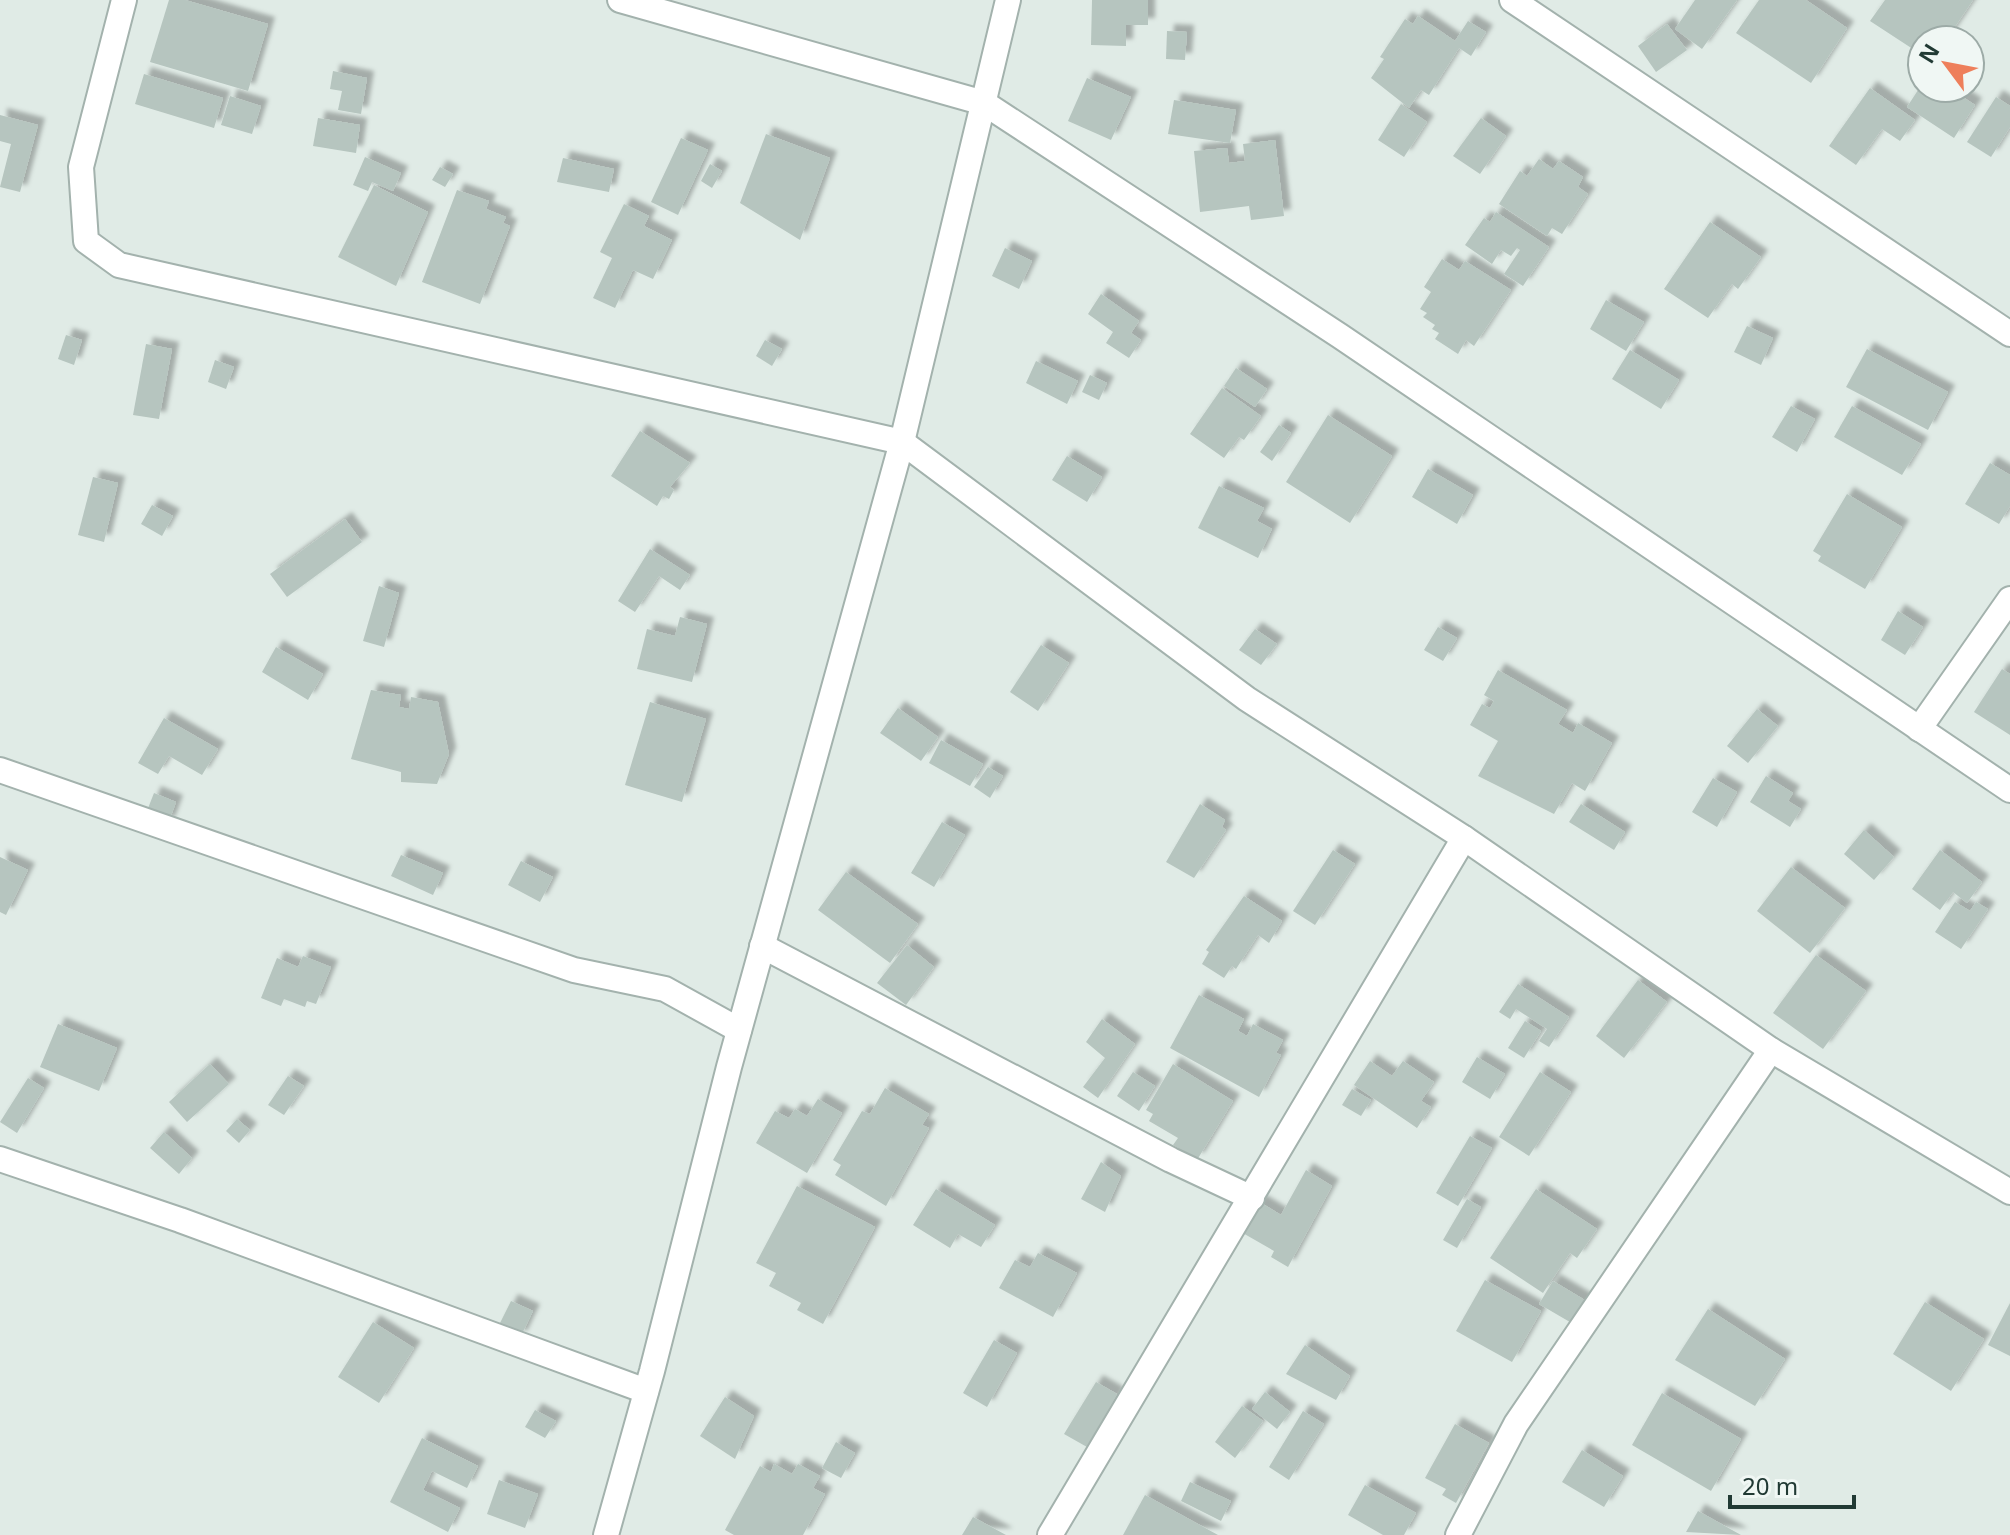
<svg xmlns="http://www.w3.org/2000/svg" width="2010" height="1535" viewBox="0 0 2010 1535" font-family="'Noto Sans',sans-serif">
<defs>
<filter id="shadow"><feDropShadow dx="7" dy="-7" stdDeviation="2" flood-color="#0004"/></filter>
</defs>
<rect width="100%" height="100%" fill="#e0ebe6"/>
<g fill="#b6c5bf" filter="url(#shadow)">
<path d="M169 0H185L268 24 248 91 150 62Z"/>
<path d="M1092 0H1148V25H1126V46L1091 45Z"/>
<path d="M1695 0H1737L1702 49 1675 29Z"/>
<path d="M1759 0H1806L1847 28 1811 83 1736 33Z"/>
<path d="M1885 0H1973L1946 40H1922V55L1870 21Z"/>
<path d="M1418 16 1455 41 1468 21 1486 32 1471 56 1459 48 1429 95 1421 90 1409 108 1371 78 1384 59 1380 57 1405 19 1413 24Z"/>
<path d="M1667 24 1687 50 1656 72 1638 46Z"/>
<path d="M1167 31 1187 32 1185 60 1166 59Z"/>
<path d="M333 71 367 78 361 114 338 110 342 91 330 89Z"/>
<path d="M144 74 223 98 214 128 135 104Z"/>
<path d="M1087 78 1131 97 1111 140 1068 121Z"/>
<path d="M1922 84V88H1949L1975 105 1954 138 1907 107Z"/>
<path d="M1870 88 1915 120 1900 141 1882 129 1856 165 1829 146Z"/>
<path d="M230 96 261 106 252 134 221 125Z"/>
<path d="M1996 97 2010 106V127L1991 157 1967 142Z"/>
<path d="M1174 100 1236 110 1230 143 1168 134Z"/>
<path d="M1401 104 1427 122 1404 157 1378 140Z"/>
<path d="M0 115 38 125 20 192 0 187 11 144 0 141Z"/>
<path d="M318 118 360 125 356 153 313 146Z"/>
<path d="M1481 118 1506 136 1480 174 1453 156Z"/>
<path d="M766 134 830 158 800 240 740 203Z"/>
<path d="M681 138 708 150 678 215 651 202Z"/>
<path d="M1275 140 1284 216 1251 220 1249 206 1200 212 1194 151 1227 148 1229 163 1245 161 1243 144Z"/>
<path d="M365 157 401 173 393 191 372 182 368 191 353 185Z"/>
<path d="M563 158 614 169 609 192 557 182Z"/>
<path d="M1539 159 1553 169 1559 161 1583 177 1578 187 1588 194 1562 234 1552 228 1547 236 1499 204 1520 171 1527 176Z"/>
<path d="M710 164 722 171 712 188 701 181Z"/>
<path d="M440 167 453 174 445 187 432 180Z"/>
<path d="M374 185 428 212 396 286 338 257Z"/>
<path d="M457 190 489 201 486 209 506 217 503 223 510 226 480 304 422 282Z"/>
<path d="M624 204 649 216 644 226 672 240 653 279 633 270 615 308 593 298 612 258 600 252Z"/>
<path d="M1496 212 1549 247 1523 286 1504 274 1520 250 1517 248 1511 256 1501 250 1492 264 1465 245 1484 218 1490 222Z"/>
<path d="M1710 222 1761 257 1738 289 1732 284 1708 318 1664 289Z"/>
<path d="M1005 248 1032 261 1019 289 992 276Z"/>
<path d="M1442 259 1459 270 1465 261 1511 290 1474 346 1466 340 1458 354 1435 339 1439 333 1432 329 1435 325 1423 317 1427 313 1420 309 1431 292 1424 287Z"/>
<path d="M1101 294 1139 321 1131 333 1141 340 1129 358 1106 343 1113 332 1088 314Z"/>
<path d="M1606 300 1644 322 1626 351 1590 329Z"/>
<path d="M1747 326 1773 338 1761 365 1734 352Z"/>
<path d="M66 335 82 340 74 365 58 359Z"/>
<path d="M765 340 782 349 772 366 756 356Z"/>
<path d="M146 344 172 349 159 419 133 415Z"/>
<path d="M1867 349 1948 392 1928 430 1846 387Z"/>
<path d="M1630 350 1679 380 1661 409 1612 379Z"/>
<path d="M215 360 234 367 226 389 208 382Z"/>
<path d="M1036 361 1078 381 1067 404 1026 383Z"/>
<path d="M1236 368 1267 389 1255 407 1224 386Z"/>
<path d="M1090 375 1107 383 1099 400 1082 392Z"/>
<path d="M1222 388 1261 416 1244 440 1239 437 1224 458 1190 434Z"/>
<path d="M1791 406 1815 419 1797 452 1772 437Z"/>
<path d="M1852 406 1921 444 1902 475 1834 437Z"/>
<path d="M1328 415 1392 456 1350 523 1286 482Z"/>
<path d="M1279 425 1291 433 1272 461 1260 452Z"/>
<path d="M640 431 690 463 670 487 674 490 669 499 663 496 657 506 611 476Z"/>
<path d="M1067 456 1102 477 1087 502 1052 480Z"/>
<path d="M1990 463 2010 475V506L1999 524 1965 504Z"/>
<path d="M1428 469 1473 495 1457 524 1412 497Z"/>
<path d="M93 477 118 483 104 542 78 535Z"/>
<path d="M1219 486 1264 508 1257 521 1272 529 1258 558 1198 528Z"/>
<path d="M1847 494 1902 527 1865 589 1818 561 1821 556 1813 551Z"/>
<path d="M152 505 173 516 162 536 141 524Z"/>
<path d="M345 519 362 542 287 597 270 574Z"/>
<path d="M650 549 690 575 680 590 659 576 635 612 618 601Z"/>
<path d="M379 586 399 593 384 647 363 641Z"/>
<path d="M1898 611 1923 627 1905 655 1881 640Z"/>
<path d="M680 617 707 624 692 682 637 669 647 629 675 636Z"/>
<path d="M1438 627 1457 638 1443 661 1424 650Z"/>
<path d="M1255 629 1277 644 1261 665 1239 650Z"/>
<path d="M1041 645 1069 663 1038 711 1010 692Z"/>
<path d="M276 647 323 674 308 700 262 672Z"/>
<path d="M2002 669 2010 674V735L1974 712Z"/>
<path d="M1498 670 1567 710 1558 724 1573 733 1578 723 1612 743 1585 791 1572 783 1554 814 1478 776 1498 741 1470 725 1482 704 1490 708 1494 701 1484 695Z"/>
<path d="M371 690 401 695 399 707 409 709 411 697 438 702 449 754 437 784 401 782V772L351 759Z"/>
<path d="M650 702 706 719 682 802 625 785Z"/>
<path d="M898 708 938 737 921 761 880 733Z"/>
<path d="M1757 709 1778 726 1748 763 1727 746Z"/>
<path d="M164 718 218 749 202 775 169 756 158 774 138 763Z"/>
<path d="M941 740 983 764 970 786 929 763Z"/>
<path d="M988 767 1003 776 990 798 974 787Z"/>
<path d="M1766 776 1793 793 1788 801 1801 809 1790 827 1750 802Z"/>
<path d="M1713 778 1737 792 1717 827 1692 812Z"/>
<path d="M154 793 176 802 168 824 145 816Z"/>
<path d="M1200 804 1225 820 1222 827 1226 830 1194 878 1166 862Z"/>
<path d="M1581 804 1625 832 1614 850 1569 822Z"/>
<path d="M942 822 965 835 934 887 911 873Z"/>
<path d="M1864 830 1894 857 1874 880 1844 854Z"/>
<path d="M1333 850 1355 864 1315 925 1293 911Z"/>
<path d="M1940 850 1982 882 1967 903 1953 892 1940 910 1912 889Z"/>
<path d="M401 855 443 873 433 895 391 876Z"/>
<path d="M0 857 28 870 6 915 0 912Z"/>
<path d="M521 861 553 877 540 902 508 885Z"/>
<path d="M1791 867 1845 908 1810 953 1757 911Z"/>
<path d="M846 872 918 924 890 963 818 910Z"/>
<path d="M1244 896 1282 921 1269 943 1258 935 1236 969 1232 966 1224 978 1202 964 1209 952 1206 950Z"/>
<path d="M1955 902 1970 911 1976 902 1988 909 1961 949 1935 932Z"/>
<path d="M907 945 934 967 906 1005 877 983Z"/>
<path d="M1816 955 1866 991 1823 1049 1773 1013Z"/>
<path d="M303 956 331 967 316 1004 307 1001 305 1007 284 999 281 1006 261 998 277 958 298 967Z"/>
<path d="M1638 980 1667 1002 1624 1058 1596 1036Z"/>
<path d="M1518 984 1569 1017 1549 1047 1539 1041 1547 1029 1516 1009 1510 1019 1499 1012Z"/>
<path d="M1199 995 1244 1019 1238 1031 1247 1036 1253 1024 1283 1040 1276 1053 1281 1055 1259 1097 1170 1048Z"/>
<path d="M1102 1019 1135 1044 1098 1098 1083 1087 1105 1058 1086 1042Z"/>
<path d="M1525 1021 1541 1031 1524 1058 1508 1048Z"/>
<path d="M58 1024 117 1048 99 1091 40 1067Z"/>
<path d="M1477 1057 1505 1074 1490 1099 1462 1082Z"/>
<path d="M1370 1061 1392 1076 1403 1061 1434 1082 1421 1101 1431 1107 1417 1128 1354 1085Z"/>
<path d="M210 1064 229 1084 187 1122 169 1102Z"/>
<path d="M1173 1064 1233 1101 1197 1160 1173 1145 1178 1138 1149 1121 1153 1114 1146 1110Z"/>
<path d="M1133 1072 1155 1086 1139 1111 1117 1096Z"/>
<path d="M1540 1072 1571 1092 1529 1156 1499 1137Z"/>
<path d="M288 1076 304 1086 284 1115 268 1105Z"/>
<path d="M28 1078 44 1088 17 1133 0 1122Z"/>
<path d="M885 1088 929 1114 922 1125 929 1128 886 1206 835 1175 841 1165 833 1160 862 1111 870 1114Z"/>
<path d="M1352 1089 1371 1100 1361 1116 1342 1105Z"/>
<path d="M818 1099 842 1113 807 1173 756 1143 775 1111 789 1118 795 1109 807 1116Z"/>
<path d="M237 1119 250 1130 239 1143 226 1131Z"/>
<path d="M164 1132 192 1158 179 1174 150 1148Z"/>
<path d="M1470 1136 1492 1148 1458 1206 1436 1193Z"/>
<path d="M1101 1162 1121 1176 1105 1212 1081 1199Z"/>
<path d="M1306 1170 1332 1186 1288 1267 1271 1257 1274 1251 1241 1232 1258 1201 1281 1215Z"/>
<path d="M797 1186 875 1227 823 1324 797 1310 801 1303 769 1286 776 1273 756 1263Z"/>
<path d="M936 1189 995 1225 981 1247 958 1234 950 1248 913 1225Z"/>
<path d="M1536 1189 1597 1229 1577 1258 1570 1253 1543 1293 1490 1258Z"/>
<path d="M1467 1199 1481 1207 1457 1248 1443 1240Z"/>
<path d="M1038 1253 1077 1273 1053 1317 999 1288 1015 1260 1030 1267Z"/>
<path d="M1485 1280 1541 1311 1512 1362 1456 1331Z"/>
<path d="M1553 1281 1588 1302 1575 1325 1539 1304Z"/>
<path d="M511 1301 533 1311 520 1338 498 1327Z"/>
<path d="M1925 1302 1984 1339 1951 1391 1893 1354Z"/>
<path d="M2010 1303V1356L1988 1345Z"/>
<path d="M1708 1309 1785 1359 1755 1406 1675 1360Z"/>
<path d="M373 1322 414 1348 379 1403 338 1377Z"/>
<path d="M994 1340 1017 1353 987 1407 963 1393Z"/>
<path d="M1305 1345 1350 1376 1336 1400 1286 1374Z"/>
<path d="M1096 1382 1117 1394 1087 1447 1064 1434Z"/>
<path d="M1265 1392 1290 1412 1277 1429 1252 1409Z"/>
<path d="M1662 1393 1741 1439 1711 1491 1632 1445Z"/>
<path d="M725 1397 754 1416 735 1459 700 1436Z"/>
<path d="M1242 1406 1263 1421 1235 1458 1215 1442Z"/>
<path d="M535 1410 556 1421 545 1438 525 1427Z"/>
<path d="M1303 1411 1324 1424 1289 1480 1269 1467Z"/>
<path d="M1455 1424 1489 1443 1456 1503 1442 1495 1446 1489 1425 1478Z"/>
<path d="M422 1438 478 1466 467 1488 432 1471 423 1490 460 1508 448 1532 390 1502Z"/>
<path d="M836 1442 855 1453 841 1478 822 1468Z"/>
<path d="M1582 1450 1623 1476 1604 1507 1562 1482Z"/>
<path d="M774 1464 792 1474 798 1464 820 1476 813 1488 825 1494 803 1535H734L725 1530 760 1466 771 1472Z"/>
<path d="M499 1480 538 1494 525 1528 487 1514Z"/>
<path d="M1190 1482 1231 1501 1221 1521 1181 1501Z"/>
<path d="M1365 1485 1416 1513 1404 1535H1383L1348 1515Z"/>
<path d="M1145 1495 1218 1535H1123Z"/>
<path d="M1698 1511 1741 1535 1686 1532Z"/>
<path d="M973 1517 1006 1535H962Z"/>
</g>
<g fill="none" stroke-linecap="round" stroke-linejoin="round">
<g stroke="#a3b2ad" stroke-width="28">
<g id="minor">
<path d="M124 0 81 167 86 241 119 265 902 442 1247 699 1464 838 1771 1050 2010 1192"/>
<path d="M620 0 984 103 1340 336 2010 790"/>
<path d="M1512 0 2010 334"/>
<path d="M1919 729 2010 599"/>
<path d="M0 770 574 970 665 989 739 1030"/>
<path d="M762 946 1171 1160 1252 1198"/>
<path d="M0 1159 180 1220 646 1391"/>
<path d="M606 1535 652 1371 729 1067 902 442 1008 0"/>
<path d="M1050 1535 1464 838"/>
<path d="M1458 1535 1516 1424 1771 1050"/>
</g>
</g>
<use href="#minor" stroke="#fff" stroke-width="24"/>
</g>
<g transform="translate(1946 64) rotate(302)"><circle r="38" fill="#f0f7f4" stroke="#9daba7" stroke-width="2"/>
<path d="M0-6L14 30L0 20L-14 30Z" fill="#ee7f5b"/>
<text y="-12" font-size="22" font-weight="bold" text-anchor="middle" fill="#213a34">N</text>
</g>
<path d="M1730 1495v12h124v-12" fill="none" stroke="#213a34" stroke-width="4"/>
<text x="1742" y="1495" font-size="24" fill="#213a34" stroke="#f0f7f4" stroke-width="6" paint-order="stroke">20 m</text>
</svg>
